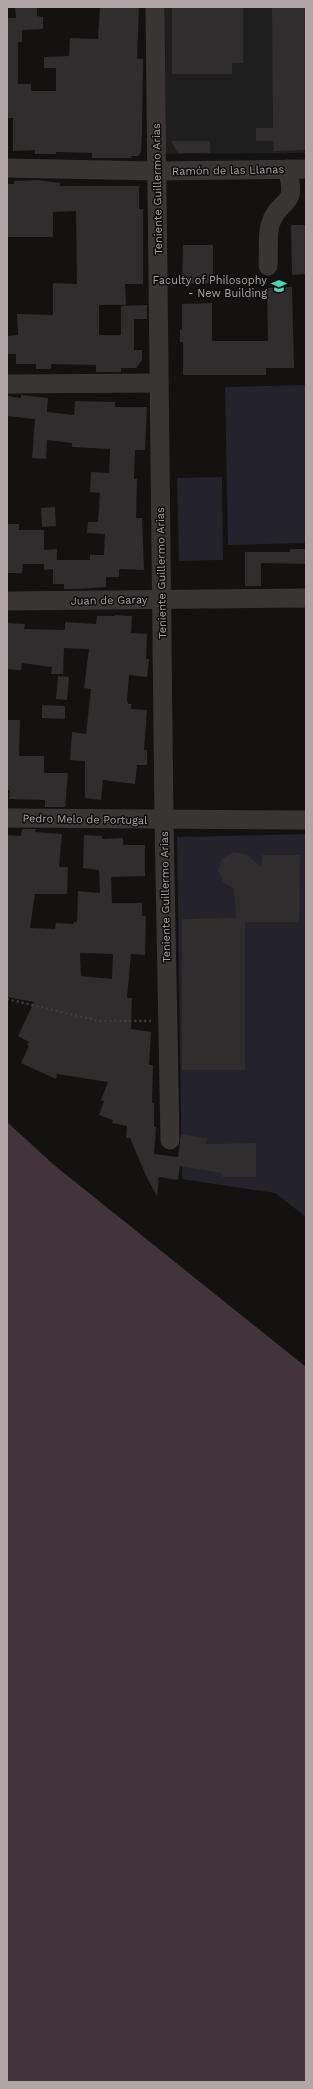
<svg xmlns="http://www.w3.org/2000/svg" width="313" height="2089" viewBox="0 0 313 2089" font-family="'Work Sans',sans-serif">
<rect width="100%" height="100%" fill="#131211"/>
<path fill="#1f1e1e" d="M165 7H306V153L166 154Z"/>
<g fill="#24222a">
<path d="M306 385V543L228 545 225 387Z"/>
<path d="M222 477 223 560 179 561 177 478Z"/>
<path d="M306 834V1217L275 1193 182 1179 177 837Z"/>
</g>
<path fill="#43343b" d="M7 1122 54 1165 306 1367V2082H7Z"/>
<g fill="#2f2d2d" fill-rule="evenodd">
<path d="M15 7H37V16L43 17V29L22 30V42H18V84H31V91H56V68H44V57L69 56 70 38 98 39 100 7H139L137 59H143L142 131 141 152 138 156H131L132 158H92V153L56 152V154H35V150L13 151V118H7V18H16Z"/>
<path d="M172 7 243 8V63H232V74H172Z"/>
<path d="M272 7H306V150L274 151 273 141H256V128H273Z"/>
<path d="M171 141H210V153H178Z"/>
<path d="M38 180 60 183V186H139V209H143V284H125L126 305H99V335H121V306L147 305V319H134V350H142V360L136 368H121V372H96V365L51 364V369H36V364H16V354H7V336L18 335 17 314 53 315V283L77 284 76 211 53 212V237H7V184H14V181Z"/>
<path d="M291 225H306V274L292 275Z"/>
<path d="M183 245H213V283L182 284Z"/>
<path d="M292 287 294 368H266V375H183V342H180V330H182V304L212 303V341H268L267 288Z"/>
<path d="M21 395 48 398 47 412 74 415 75 401 115 402V407H147L145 450H135L134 479H137L136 518H142L144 570 119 569V577H106V587L77 589H64V584H53V569L44 570V564H23L22 573H7V524H19V530H44V550L57 549V560H90V555H104L105 534 87 533 88 522H98L100 493 90 492 91 472 109 473 110 449 72 447V443L47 440 46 459 32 458 35 419 7 416V396L21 398Z"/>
<path d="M55 507 56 526 42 527 41 508Z"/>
<path d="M290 549H306V564L261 563V586H245V552H290Z"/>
<path d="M115 615 132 616 131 633 147 634 146 659H149L147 677 129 675 127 700 128 704H131V709L147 710 144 750H147V765H137L135 784 103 780 101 800 85 798V761L70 760 72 732 86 734 91 689 84 688 89 649 64 648 63 674H51L52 667 22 663 21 670 7 669V623L25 624 24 629 65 630V622L96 624 97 616H115Z"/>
<path d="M58 676 69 677 67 700 56 699Z"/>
<path d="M42 705 65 706V719L42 718Z"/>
<path d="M7 720H20L19 756H44V773H68L65 807H45V800L9 799 10 790H7Z"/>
<path d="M22 829H36L35 832 62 834 59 867H68L67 894H35L30 928 55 929 56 923 74 924V922H77L78 891 100 893 99 870 83 868 84 835 102 836V839L123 838V845H145V876L111 877 112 903H142V916H146L145 955 131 954 127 998H132L131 1029 151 1032 149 1065H153L152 1103H154V1127H156L154 1154 178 1157 181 1134 207 1138 206 1144 256 1143V1177H222V1173L180 1166 178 1180 159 1177 157 1196 147 1178 130 1138H126L127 1126 112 1123 113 1120 99 1115 104 1101 101 1100 108 1082 57 1074 56 1079 21 1063 29 1046 27 1045 29 1042 18 1036 34 1002 7 997V835L21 836ZM80 953 113 954 112 979 81 976Z"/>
<path d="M233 852 246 854 261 867 262 855H300L299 922H245V1070H182V919L236 918 234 889 223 882 218 870 222 859Z"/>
</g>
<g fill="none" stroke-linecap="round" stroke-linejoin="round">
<path stroke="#403b3c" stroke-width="2.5" stroke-dasharray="2 3" stroke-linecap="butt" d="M7 999 99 1021H151"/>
<g stroke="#393535" stroke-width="19">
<path d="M155 7 164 820 170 1140"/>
<path d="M7 168 157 171 306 169"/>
<path d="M268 266C269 253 267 237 270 225 279 196 299 210 287 169"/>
<path d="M7 384 159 383"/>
<path d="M7 601 306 598"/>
<path d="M7 818 306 820"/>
</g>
</g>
<defs>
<g id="school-bare" transform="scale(1.2)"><path d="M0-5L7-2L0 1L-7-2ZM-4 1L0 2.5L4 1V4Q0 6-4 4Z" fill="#43d9b3" stroke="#0e0d0d" stroke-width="2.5" paint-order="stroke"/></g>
</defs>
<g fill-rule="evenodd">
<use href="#school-bare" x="279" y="286"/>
</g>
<g text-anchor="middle" stroke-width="3" stroke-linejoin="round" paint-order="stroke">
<g font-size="11" fill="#b1a5a8" stroke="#0e0d0d">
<text transform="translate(228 170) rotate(-1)" y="4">Ramón de las Llanas</text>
<text transform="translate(157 189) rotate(-91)" y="4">Teniente Guillermo Arias</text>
<text transform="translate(161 573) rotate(-91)" y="4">Teniente Guillermo Arias</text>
<text transform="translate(109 600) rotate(-1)" y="4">Juan de Garay</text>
<text transform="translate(85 819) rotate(1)" y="4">Pedro Melo de Portugal</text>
<text transform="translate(165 897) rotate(-91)" y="4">Teniente Guillermo Arias</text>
</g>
<g font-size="11" fill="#b1a5a8" stroke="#0e0d0d" text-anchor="end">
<text x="267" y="284">Faculty of Philosophy<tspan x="267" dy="13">- New Building</tspan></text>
</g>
</g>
<rect width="313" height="2089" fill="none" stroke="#b1a5a8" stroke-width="16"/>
</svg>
